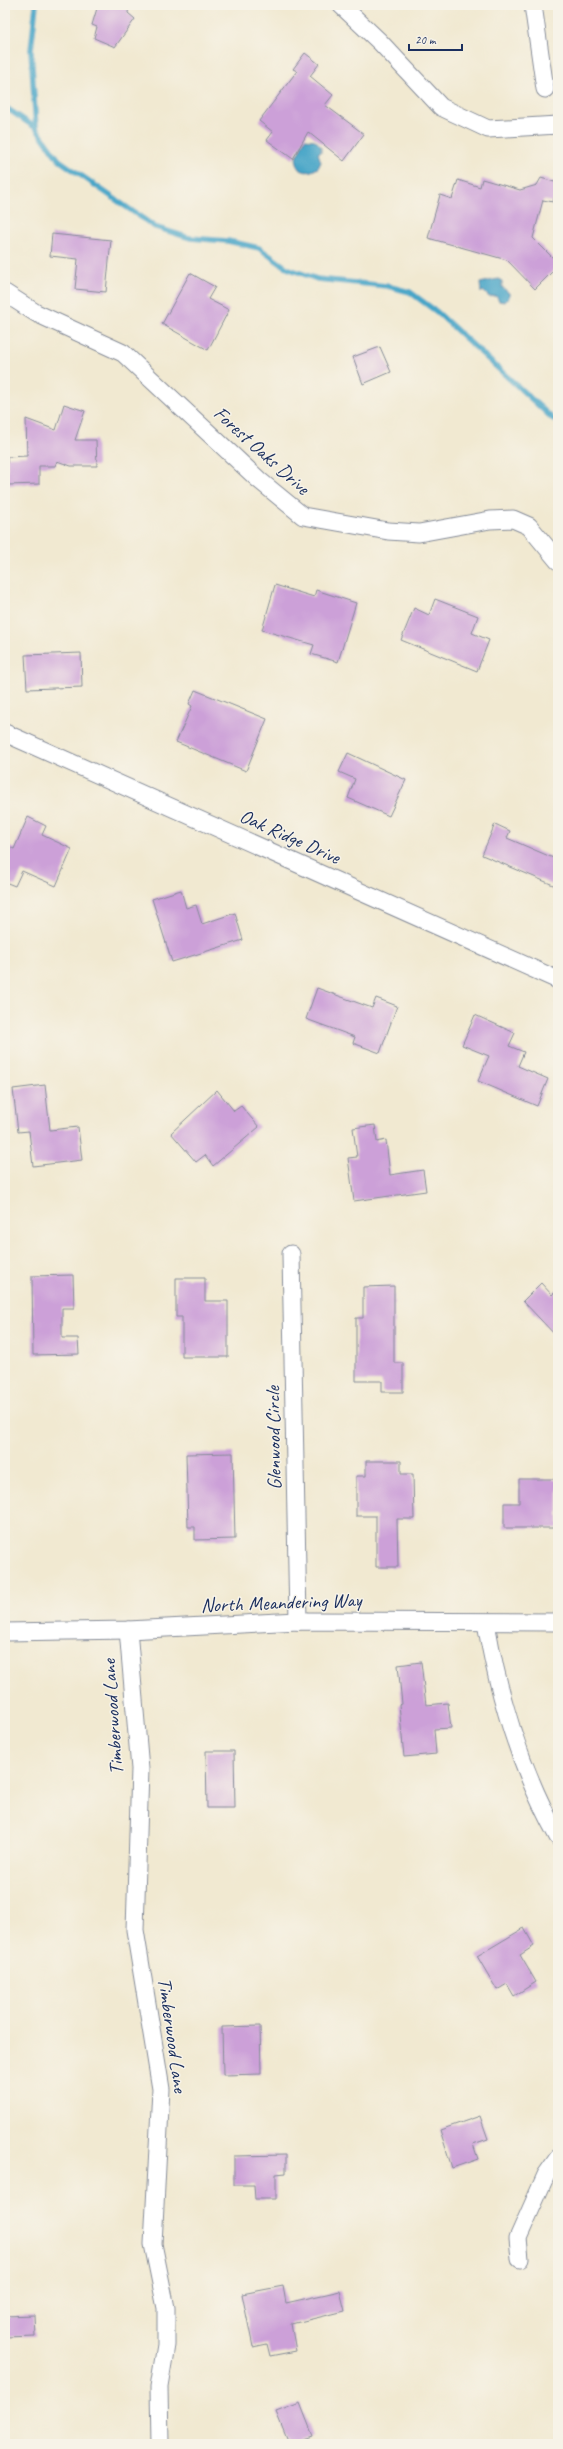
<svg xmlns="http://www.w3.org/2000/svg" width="563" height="2449" viewBox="0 0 563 2449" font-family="Caveat,sans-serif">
<rect width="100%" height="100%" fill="#f7f3e8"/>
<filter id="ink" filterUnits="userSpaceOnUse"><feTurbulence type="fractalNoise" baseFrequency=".025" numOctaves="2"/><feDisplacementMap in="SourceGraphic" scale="8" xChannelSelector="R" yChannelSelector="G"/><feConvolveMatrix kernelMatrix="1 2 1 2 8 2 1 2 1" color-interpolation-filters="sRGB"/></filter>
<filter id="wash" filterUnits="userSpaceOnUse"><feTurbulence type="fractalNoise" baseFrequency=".012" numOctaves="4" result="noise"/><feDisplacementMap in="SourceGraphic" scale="16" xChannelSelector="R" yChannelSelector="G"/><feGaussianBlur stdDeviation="0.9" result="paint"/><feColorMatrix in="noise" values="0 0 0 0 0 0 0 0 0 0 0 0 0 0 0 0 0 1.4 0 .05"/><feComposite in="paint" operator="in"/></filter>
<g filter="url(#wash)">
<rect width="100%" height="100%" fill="#f1e9d1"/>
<g fill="#4aa6c8" stroke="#326a93">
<path d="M305 139 315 140 321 146V152L318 153 321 162 318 168C310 172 306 174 298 168L296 158Z"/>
<path d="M498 279 502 281V287L509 293V297L505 302 499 301 496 296 489 297 483 291 481 293 480 283Z"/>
</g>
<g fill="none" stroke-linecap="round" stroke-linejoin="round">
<g stroke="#4aa6c8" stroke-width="5.5">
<path d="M36 5 31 50 36 128 59 160 155 227 190 238 228 241 259 248 287 268 317 279 387 286 410 292 437 312 552 418 558 421"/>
<path d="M5 107 36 128"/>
</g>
</g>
<g id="blocks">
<g fill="#cca0d8">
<path d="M98 5H129L128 13 135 19 115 47 94 38 97 27 92 25Z"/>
<path d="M305 53 319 64 310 76 333 95 325 105 364 134 344 161 308 132 293 159 267 140 273 132 259 121 297 71 293 69Z"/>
<path d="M541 178 558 183V186L553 202 543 200 533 238 558 263V266L535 289 507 260 428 238 440 195 452 199 458 180 480 187 482 179 520 190 537 185Z"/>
<path d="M52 234 111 240 106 292 75 289 78 259 50 256Z"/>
<path d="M190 273 215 287 208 299 229 310 208 350 162 324Z"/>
<path d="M380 347 391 372 363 384 353 357Z"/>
<path d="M64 404 85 411 75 440H96L97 466H71L57 461 55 466H39V484L8 485 7 457 27 456 26 419 56 430Z"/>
<path d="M275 585 314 597 316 590 356 603 338 662 311 654 314 645 262 630Z"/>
<path d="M435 599 478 616 472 633 489 640 477 671 401 640 414 608 429 615Z"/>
<path d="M81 653 82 687 27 689 25 655Z"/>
<path d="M195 690 267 719 246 771 176 742 192 706 189 704Z"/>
<path d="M348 753 406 780 389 816 348 798 355 779 339 772Z"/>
<path d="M28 817 46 826 42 835 72 849 56 886 22 871 15 886 5 882V845L14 849Z"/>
<path d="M495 824 510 831 507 838 558 860V887L482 855Z"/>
<path d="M181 890 186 908 196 905 202 924 235 913 243 940 172 962 152 899Z"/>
<path d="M317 988 372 1008 376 998 397 1006 380 1053 353 1043 355 1037 306 1019Z"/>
<path d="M475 1015 515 1033 509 1046 524 1052 518 1066 548 1079 537 1106 478 1081 489 1056 462 1045Z"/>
<path d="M45 1085 50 1130 78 1127 82 1160 33 1166 29 1131 18 1132 13 1089Z"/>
<path d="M217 1090 234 1111 241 1106 259 1127 213 1166 205 1155 196 1162 171 1133Z"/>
<path d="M375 1125 377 1142 386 1140 390 1175 423 1170 426 1191 354 1201 348 1158 357 1157 353 1128Z"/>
<path d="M73 1275 74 1308H62V1338H78L79 1354 33 1355 32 1276Z"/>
<path d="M176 1278H205V1301H228V1357H182V1317H176Z"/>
<path d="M541 1283 552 1295 558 1289V1338L523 1301Z"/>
<path d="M394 1286V1363H403V1392H382V1381H356V1318H363V1287Z"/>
<path d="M233 1453 235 1539 195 1540V1527H188L186 1454Z"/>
<path d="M366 1461H401V1474H413L414 1519H397L398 1567H376V1516H356V1476H366Z"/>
<path d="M519 1479H558V1528H504V1503H519Z"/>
<path d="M421 1662 426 1705 448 1703 451 1728 434 1729 436 1754 404 1757 399 1705 402 1704 398 1665Z"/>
<path d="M206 1751H234L235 1808H207Z"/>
<path d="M524 1928 534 1946 520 1955 536 1982 514 1996 507 1984 497 1990 477 1956Z"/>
<path d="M260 2026 261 2074 223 2075 222 2027Z"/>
<path d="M480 2116 488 2139 473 2144 478 2159 452 2168 440 2130Z"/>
<path d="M286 2155V2173L276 2174V2199H255L254 2185H234V2156Z"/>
<path d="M283 2286 286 2303 340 2291 345 2311 291 2324 296 2351 270 2356 267 2344 253 2347 242 2294Z"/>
<path d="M34 2315 35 2336 5 2337V2316Z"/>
<path d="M300 2403 313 2436 289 2444 276 2412Z"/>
</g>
</g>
</g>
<g filter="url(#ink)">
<use href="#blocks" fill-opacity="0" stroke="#868c98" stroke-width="1"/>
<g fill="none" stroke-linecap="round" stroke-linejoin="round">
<g stroke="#868c98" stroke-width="19">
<g id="minor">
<path d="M341 5 380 42 441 107 488 129 558 125"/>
<path d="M533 5 545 89"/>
<path d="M5 293 36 313 123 353 259 480 303 516 388 531 419 533 490 520 513 519 529 526 558 561"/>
<path d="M5 733 558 980"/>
<path d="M291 1254 298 1621"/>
<path d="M486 1623C499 1698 521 1771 558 1837"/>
<path d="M128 1630 140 1769 135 1930 161 2089 153 2244 166 2308V2345L159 2387 160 2444"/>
<path d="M5 1632 128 1630 298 1621 558 1622"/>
<path d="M520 2259 518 2238 546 2175 558 2158"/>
</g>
</g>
<use href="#minor" stroke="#fff" stroke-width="17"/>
</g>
</g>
<g text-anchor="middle" stroke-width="3" stroke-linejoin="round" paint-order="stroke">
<g font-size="20" fill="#1b2f5e" stroke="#f7f3e8">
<text transform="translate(262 450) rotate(42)" y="7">Forest Oaks Drive</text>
<text transform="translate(290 836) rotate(24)" y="7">Oak Ridge Drive</text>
<text transform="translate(273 1438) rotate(-91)" y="7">Glenwood Circle</text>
<text transform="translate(281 1602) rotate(-2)" y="7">North Meandering Way</text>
<text transform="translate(112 1717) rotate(-94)" y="7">Timberwood Lane</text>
<text transform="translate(173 2035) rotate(82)" y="7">Timberwood Lane</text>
</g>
</g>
<rect width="563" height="2449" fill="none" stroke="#f7f3e8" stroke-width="20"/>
<path d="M409 44v6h53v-6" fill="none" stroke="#1b2f5e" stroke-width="2"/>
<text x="415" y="44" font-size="12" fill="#1b2f5e" stroke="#f7f3e8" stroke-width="3" paint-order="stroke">20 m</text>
</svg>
